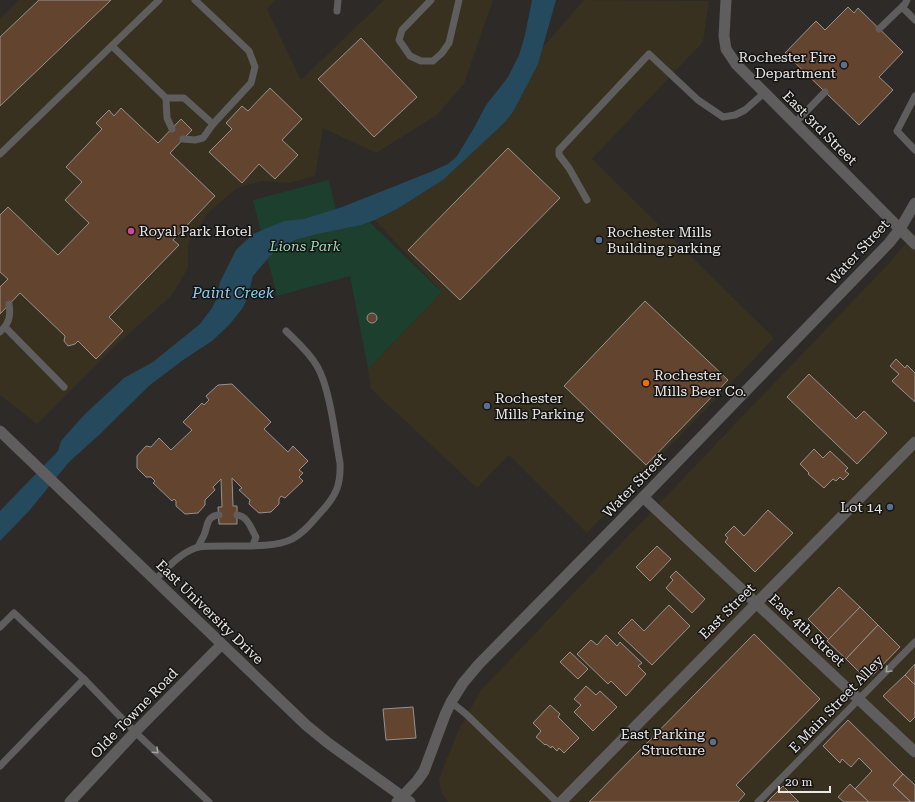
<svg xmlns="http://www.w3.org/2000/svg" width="915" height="802" viewBox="0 0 915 802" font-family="'Roboto Serif',serif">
<rect width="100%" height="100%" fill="#2d2a28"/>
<g fill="#383120">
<path d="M19 0H275L267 9 301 80 384 0H493L464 84 437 115 376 153 323 128 315 176 289 183 262 181 237 188 209 212 188 243V268L172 295 112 349 37 424 0 395V19Z"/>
<path d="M584 0 709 1 703 42 592 159 774 338 587 533 509 455 477 488 371 389 368 369 442 292 375 220 397 209 443 180 513 112 537 64 542 48Z"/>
<path d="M915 233V802H448L441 792 439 779 458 731 481 690 889 263Z"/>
</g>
<path fill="#1d3f2d" d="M329 180 339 224 361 214 442 292 368 369 350 276 277 296 253 200Z"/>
<path fill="#254a5d" d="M532 0H556L538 64 513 112 505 122 443 180 397 209 375 220 361 225 317 234 295 240 279 248 270 256 253 276 247 299 242 309 229 325 212 341 183 360 150 385 99 435 69 462 29 511 0 541V511L58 451 61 441 67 434 85 414 124 378 153 362 200 324 212 308 216 300 220 282 236 250 253 234 284 221 304 219 342 207 428 173 448 164 457 156 474 128 486 105 508 77 519 55 525 35Z"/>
<g fill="#63442f" stroke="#969290">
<path d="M39 0H111L0 106V37Z"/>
<path d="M848 7 854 13 858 8 903 52 879 77 893 90 859 125 785 53 816 21 825 30Z"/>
<path d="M361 38 417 97 374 137 318 79Z"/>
<path d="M270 88 302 119 282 140 298 155 275 179 259 164 242 183 209 152 232 129 226 123 242 106 248 111Z"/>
<path d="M121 108 158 143 181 119 192 130 170 153 215 196 173 240 179 245 109 317 123 331 96 359 78 341 75 344 68 346 64 341 65 336 20 293 0 314V287L8 279 0 272V215L8 207 58 255 89 223 65 200 82 182 66 167 102 129 96 123 109 110 114 116Z"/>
<path d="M508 148 560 198 460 300 408 250Z"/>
<path d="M645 301 728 380 646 465 564 386Z"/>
<circle cx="372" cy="318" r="5"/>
<path d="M896 359 905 368 907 365 915 373V402L892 381 899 374 890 366Z"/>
<path d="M809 374 856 419 864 411 887 433 857 464 787 397Z"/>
<path d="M232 384 271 422 264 429 288 452 293 446 308 461 299 470 303 473 299 477 303 481 285 498 281 496 279 499V504L271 512 259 513 249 504 250 500 239 490 242 488 232 478 233 506H237V524H219L218 507H222L221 479 213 487 215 490 205 500V505L198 513 185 514 176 506V501L174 499 172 501 153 483 155 481 151 477H146L137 468V456L146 446 151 447 159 438 171 450 192 430 183 422 202 403 204 405 209 400 206 396 218 385Z"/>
<path d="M814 449 823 458 830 451 848 468 845 471 849 474 843 480 840 477 836 481 833 479 824 488 808 474 809 473 800 464Z"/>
<path d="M768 510 793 533 755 572 725 542 728 538 725 535 734 526 744 536Z"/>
<path d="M657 546 671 559 650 581 636 567Z"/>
<path d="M676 571 705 599 692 613 666 588 673 580 670 577Z"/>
<path d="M839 587 860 607 829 640 808 619Z"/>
<path d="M669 605 690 626 652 665 618 633 632 619 644 631Z"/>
<path d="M860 607 878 625 846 659 827 641Z"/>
<path d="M878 625 900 647 871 677 867 674 864 677 846 659Z"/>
<path d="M754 634 820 699 736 785 745 794 738 802H589Z"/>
<path d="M606 635 617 646 620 642 642 663 638 666 646 674 626 696 611 681 608 684 577 654 591 640 597 645Z"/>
<path d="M570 652 588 669 578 679 560 662Z"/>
<path d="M915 664V685L905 675Z"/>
<path d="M905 675 915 685V717L910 722 883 696Z"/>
<path d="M586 686 596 695 600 691 617 707 593 731 574 712 581 705 574 699Z"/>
<path d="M550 705 560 714 558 717 579 738 564 753 559 748 557 751 552 746 551 748 546 744 545 745 536 737 541 731 533 723Z"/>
<path d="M413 707 416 738 386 740 383 709Z"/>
<path d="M848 720 903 774 893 785 911 802H869L855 789 872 771 859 758 851 767 842 759 840 763 823 746Z"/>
<path d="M903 774 915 785V802H911L893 785Z"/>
<path d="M850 784 855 789 869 802H844L838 797Z"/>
<path d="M783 786 799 802H767Z"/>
</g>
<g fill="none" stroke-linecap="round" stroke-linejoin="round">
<g stroke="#5f5d5d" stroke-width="7">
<path d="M431 0 402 30 399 40 410 56 421 61H433L442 53 449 43 459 0"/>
<path d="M902 7 915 20"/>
<path d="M337 11 338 0"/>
<path d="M879 29 905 4 907 0"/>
<path d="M112 46 166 98"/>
<path d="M915 96 897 131 915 150"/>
<path d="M794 124 825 92"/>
<path d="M172 129 167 118 166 98H184L213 124"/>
<path d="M183 139 195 140 203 138 213 124 251 83 255 67 249 51 195 0"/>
<path d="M0 154 159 0"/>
<path d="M587 200 569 168 559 155V150L649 54 698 100 723 117 735 115 745 110 764 93"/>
<path d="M5 327 64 387"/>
<path d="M0 332C9 324 11 316 9 304"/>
<path d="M237 515C248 516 251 529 256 537L253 545"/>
<path d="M198 547C200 543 202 539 204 535 208 526 206 516 219 515"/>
<path d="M155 580C168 567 180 553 198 547 222 544 272 550 292 539 304 533 312 522 321 512 336 496 341 485 340 463 335 436 330 388 317 366 309 352 297 342 286 331"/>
<path d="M0 627 14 613 84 679"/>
<path d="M451 702 466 714 557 802"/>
<path d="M0 766 84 679 135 732 209 802"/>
<path d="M758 802 915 642"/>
</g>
<g stroke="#5f5d5d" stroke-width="11">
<path d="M726 0 724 36 726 49 736 64 915 244"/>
<path d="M643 497 915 752"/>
<path d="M70 802 135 732 221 645"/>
<path d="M397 802 417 781 424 771 445 715 451 702 463 683 479 664 619 522 889 243 900 229 915 203"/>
<path d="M561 802 915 442"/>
</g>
<path stroke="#5f5d5d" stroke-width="11" d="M0 431 306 725 328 743 410 802"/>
</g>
<defs><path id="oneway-chevron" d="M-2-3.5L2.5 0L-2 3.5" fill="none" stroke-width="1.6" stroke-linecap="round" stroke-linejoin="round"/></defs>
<g stroke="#a5a3a2">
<use href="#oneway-chevron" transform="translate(888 670) rotate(134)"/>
<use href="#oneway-chevron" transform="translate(156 751) rotate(43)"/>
</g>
<g fill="#5c6f8a" stroke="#141312" stroke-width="1.5">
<circle cx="844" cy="65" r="4"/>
<circle cx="599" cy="240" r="4"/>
<circle cx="487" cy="406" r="4"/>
<circle cx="890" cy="507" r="4"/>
<circle cx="713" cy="742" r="4"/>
</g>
<circle fill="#d1479c" stroke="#141312" stroke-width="1.5" cx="131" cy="231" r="4"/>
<circle fill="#e8710a" stroke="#141312" stroke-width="1.5" cx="646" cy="383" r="4"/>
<g text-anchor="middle" stroke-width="3" stroke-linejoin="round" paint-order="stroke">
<g font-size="14" fill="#ebe9e7" stroke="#141312" text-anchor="start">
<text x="836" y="62" text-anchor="end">Rochester Fire<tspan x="836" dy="16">Department</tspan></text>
<text x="139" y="236">Royal Park Hotel</text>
<text x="607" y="237">Rochester Mills<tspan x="607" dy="16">Building parking</tspan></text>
<text x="654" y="380">Rochester<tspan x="654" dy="16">Mills Beer Co.</tspan></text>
<text x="495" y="403">Rochester<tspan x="495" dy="16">Mills Parking</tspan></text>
<text x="882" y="512" text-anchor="end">Lot 14</text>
<text x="705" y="739" text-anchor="end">East Parking<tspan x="705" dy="16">Structure</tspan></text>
</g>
<g font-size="14" fill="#ebe9e7" stroke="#141312">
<text transform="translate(820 128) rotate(45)" y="5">East 3rd Street</text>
<text transform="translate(858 252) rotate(-47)" y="5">Water Street</text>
<text transform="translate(634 485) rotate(-46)" y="5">Water Street</text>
<text transform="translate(727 611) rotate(-45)" y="5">East Street</text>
<text transform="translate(210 612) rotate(44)" y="5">East University Drive</text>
<text transform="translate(807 630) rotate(43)" y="5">East 4th Street</text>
<text transform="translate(836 704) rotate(-46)" y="5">E Main Street Alley</text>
<text transform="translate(134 713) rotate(-46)" y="5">Olde Towne Road</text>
</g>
<g font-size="14" font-style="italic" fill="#9cdcb8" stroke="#141312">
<text x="305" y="251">Lions Park</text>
</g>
<g font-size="15" font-style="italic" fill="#8dcef2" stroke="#141312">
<text x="233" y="298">Paint Creek</text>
</g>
</g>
<path d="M779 786v6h51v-6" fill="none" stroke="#ebe9e7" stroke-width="2"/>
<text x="785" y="786" font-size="12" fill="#ebe9e7" stroke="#141312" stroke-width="3" paint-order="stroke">20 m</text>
</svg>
